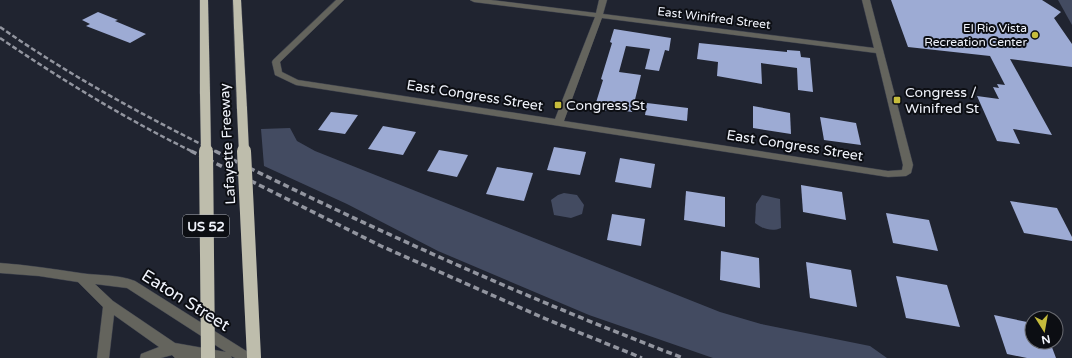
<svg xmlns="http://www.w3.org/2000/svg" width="1072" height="358" viewBox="0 0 1072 358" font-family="'Varela Round',sans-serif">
<rect width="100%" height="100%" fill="#202430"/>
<g fill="#434b61">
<path d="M1058 0H1072V25Z"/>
<path d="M290 128 297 141 315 151 720 312 761 324 870 346 887 358H713L589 315 438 251 347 204 264 166 261 129Z"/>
<path d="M564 193 577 195 584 205 582 214 571 218 554 215 551 200 558 195Z"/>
<path d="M762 195 780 199 781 228C772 232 763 229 755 223L756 204Z"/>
</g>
<g fill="#9dabd4">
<path d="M891 0H1042L1061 12 1054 18 1072 44V67L1010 59 1052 135 1013 129 1020 144 997 141 977 96 999 99 993 87 999 88 997 84 1005 85 990 56 908 47Z"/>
<path d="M98 12 118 20 115 21 146 34 130 43 86 26 90 24 82 20Z"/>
<path d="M614 29 671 38 669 51 665 50 659 71 645 69 650 49 626 46 619 72 641 75 632 112 607 108 606 111 594 109 603 80 601 79 612 43 610 42Z"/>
<path d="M699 43 787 52V50L800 51 801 57 810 58 813 92 798 90 797 68 761 63 762 84 717 76 718 62 697 59Z"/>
<path d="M647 103 688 108 687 121 645 115Z"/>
<path d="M753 106 790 113 791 134 753 128Z"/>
<path d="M331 112 358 115 345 134 318 130Z"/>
<path d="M820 117 856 123 861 145 824 140Z"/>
<path d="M383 126 416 132 403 155 368 149Z"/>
<path d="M554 147 586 152 580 175 547 170Z"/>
<path d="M439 150 468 155 457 177 427 171Z"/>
<path d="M620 158 655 164 651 188 615 182Z"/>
<path d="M497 167 533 173 524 201 486 194Z"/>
<path d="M801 185 842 192 846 220 803 212Z"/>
<path d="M686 191 725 197V227L684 220Z"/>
<path d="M1010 201 1057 208 1072 237V241L1024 233Z"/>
<path d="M886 213 929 220 938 251 893 243Z"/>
<path d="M612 214 645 219 641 246 607 240Z"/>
<path d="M721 251 759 258 760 288 720 280Z"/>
<path d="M806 262 851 270 857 307 810 298Z"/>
<path d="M896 276 947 285 960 327 906 318Z"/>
<path d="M994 315 1032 323V342H1050L1056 358H1027L1007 354Z"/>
</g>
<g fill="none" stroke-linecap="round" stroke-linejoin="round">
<g stroke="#3d414d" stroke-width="1">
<g id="minor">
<path d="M336 0H344L280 62 282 72 298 80 555 119 595 17 474 2 470 0H491L596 13 599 0H607L603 14 874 48 862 0H870L913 165 911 173 906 176 888 177 296 85 275 75 272 62 273 60ZM602 18 876 53 903 165 902 170 888 171 564 121Z"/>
<path d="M0 263C27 265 53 269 80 273 99 276 117 274 135 281L251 354 252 358H235L231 356 232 358H175L172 355 161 358H140L141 354 159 347 114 315 109 358H97L103 307 78 282 39 276 0 273ZM95 284 127 288 226 352 175 343 113 301Z"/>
</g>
</g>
<g stroke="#3d414d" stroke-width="1">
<g id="highway">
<path d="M200 0H208L210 94 205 97 200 94Z"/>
<path d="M233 0H241L247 109 242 112 237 109Z"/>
</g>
</g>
<use href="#minor" fill="#64645d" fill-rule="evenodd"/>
<use href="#highway" fill="#bebdac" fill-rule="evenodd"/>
<g stroke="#92959f" stroke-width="2.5" stroke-dasharray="5 2.5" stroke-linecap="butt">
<path d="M0 27C69 75 142 115 217 152"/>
<path d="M0 38C62 80 126 119 193 152"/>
</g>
<g stroke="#92959f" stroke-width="3.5" stroke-dasharray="6 3.5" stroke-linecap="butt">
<path d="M191 151 381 246 546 319 642 358"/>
<path d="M215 151C368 227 523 297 683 358"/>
</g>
<g stroke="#3d414d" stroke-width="11" stroke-linecap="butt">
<g id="highway-bridge-far1">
<path d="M205 94 206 152"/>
<path d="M242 109 244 152"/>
</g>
</g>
<g stroke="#3d414d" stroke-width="14" stroke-linecap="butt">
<g id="highway-bridge">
<path d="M206 151 208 358"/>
<path d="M244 151 254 358"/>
</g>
</g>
<use href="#highway-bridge-far1" stroke="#bebdac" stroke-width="10"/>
<use href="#highway-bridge" stroke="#bebdac" stroke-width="14"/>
</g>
<g fill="#c6bc3c" stroke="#0c0e13" stroke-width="1.5">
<circle cx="1035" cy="35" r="4"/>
<rect x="893" y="96" width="8" height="8" rx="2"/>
<rect x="554" y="101" width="8" height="8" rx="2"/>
</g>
<g text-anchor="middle" stroke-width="4" stroke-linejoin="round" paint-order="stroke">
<g font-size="12" fill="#f1f4fc" stroke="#0c0e13">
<text transform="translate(714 18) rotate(7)" y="4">East Winifred Street</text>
</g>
<g font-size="12" fill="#f1f4fc" stroke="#0c0e13" text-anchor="end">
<text x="1027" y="32">El Rio Vista<tspan x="1027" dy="14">Recreation Center</tspan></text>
</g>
<rect fill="#0c0e13" stroke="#acafb6" stroke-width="1" x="183" y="215" width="46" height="22" rx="3"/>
<g font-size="13" font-weight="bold" fill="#f1f4fc">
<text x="206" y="231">US 52</text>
</g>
<g font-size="14" fill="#f1f4fc" stroke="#0c0e13" text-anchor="start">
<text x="905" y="97">Congress /<tspan x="905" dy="16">Winifred St</tspan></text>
<text x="566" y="110">Congress St</text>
</g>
<g font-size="14" fill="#f1f4fc" stroke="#0c0e13">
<text transform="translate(475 95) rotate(9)" y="5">East Congress Street</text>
<text transform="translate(227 144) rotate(-93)" y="5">Lafayette Freeway</text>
<text transform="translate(795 145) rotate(9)" y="5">East Congress Street</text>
</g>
<g font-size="17" fill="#f1f4fc" stroke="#0c0e13">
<text transform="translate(186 300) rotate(32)" y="6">Eaton Street</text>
</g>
</g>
<g transform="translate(1044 330) rotate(169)"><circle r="19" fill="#0c0e13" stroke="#686a70"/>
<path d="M0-3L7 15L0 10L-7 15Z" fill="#c6bc3c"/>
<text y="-6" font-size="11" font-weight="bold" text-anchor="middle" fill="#f1f4fc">N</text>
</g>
</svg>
